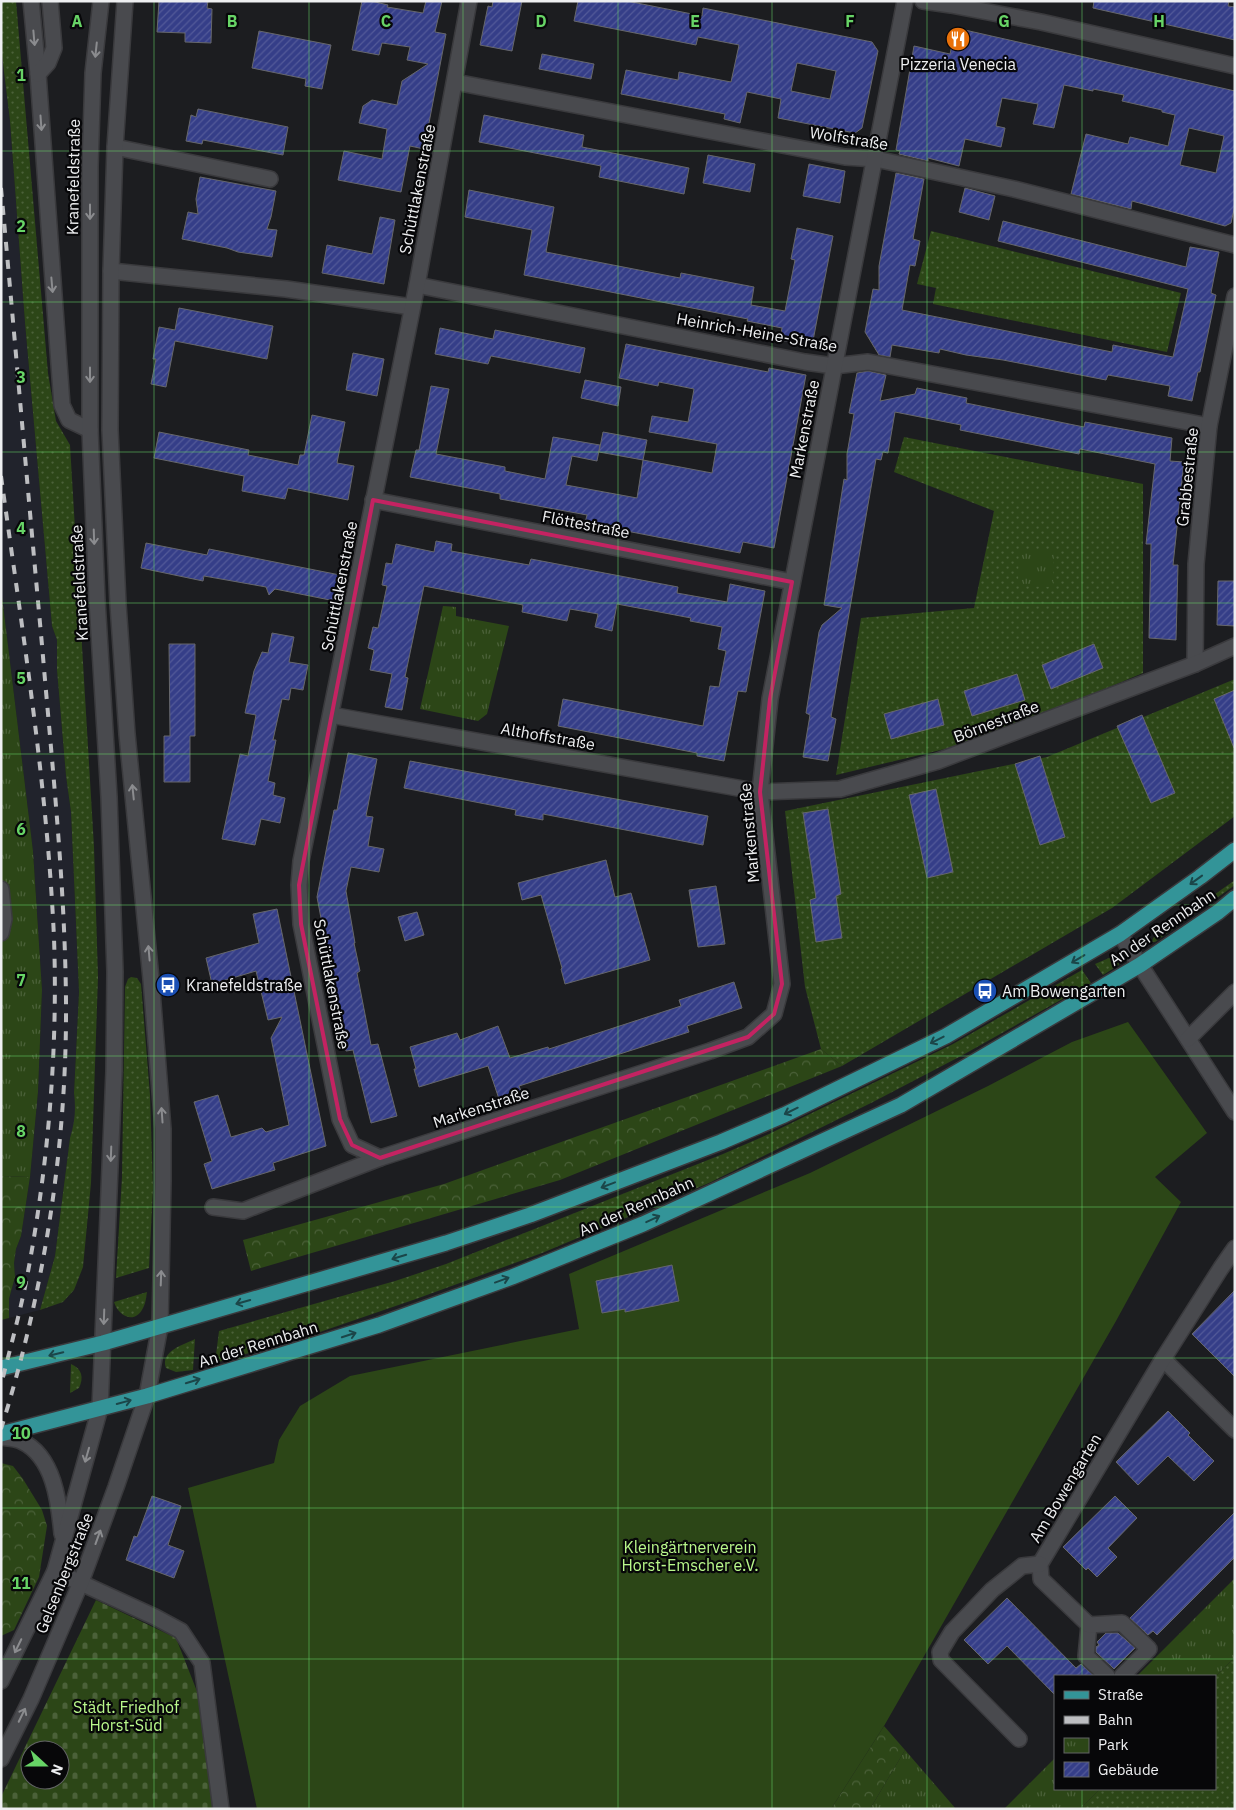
<svg xmlns="http://www.w3.org/2000/svg" width="1236" height="1810" viewBox="0 0 1236 1810" font-family="'IBM Plex Sans',sans-serif">
<defs>
<pattern id="grass-dots" width="8" height="8" patternUnits="userSpaceOnUse" patternTransform="scale(1.25)"><rect width="8" height="8" fill="#2c4617"/><path d="M2 2h.1M6 6h.1" fill="none" stroke="#4b6139" stroke-width="1.8" stroke-linecap="round"/></pattern>
<pattern id="forest-crowns" width="20" height="18" patternUnits="userSpaceOnUse" patternTransform="scale(1.25)"><rect width="20" height="18" fill="#2c4617"/><path d="M2 6a3 3 0 1 1 6 0M12 15a3 3 0 1 1 6 0" fill="none" stroke="#4b6139"/></pattern>
<pattern id="cemetery-stones" width="16" height="16" patternUnits="userSpaceOnUse" patternTransform="scale(1.25)"><rect width="16" height="16" fill="#2c4617"/><path d="M2 7V4a2 2 0 0 1 4 0v3zM10 15v-3a2 2 0 0 1 4 0v3z" fill="#4b6139"/></pattern>
<pattern id="park-tufts" width="24" height="20" patternUnits="userSpaceOnUse" patternTransform="scale(1.25)"><rect width="24" height="20" fill="#2c4617"/><path d="M3 7l-1-3M5 7V3M7 7l1-3M15 17l-1-3M17 17v-4M19 17l1-3" fill="none" stroke="#4b6139"/></pattern>
<pattern id="building-hatch" width="6" height="6" patternUnits="userSpaceOnUse" patternTransform="scale(1.25)"><rect width="6" height="6" fill="#353e88"/><path d="M-1 1l2-2M0 6l6-6M5 7l2-2" fill="none" stroke="#535a99"/></pattern>
</defs>
<rect width="100%" height="100%" fill="#1c1d20"/>
<path fill="#21232c" d="M1 47 10 121 25 323 52 626 57 640V670L66 776 71 812 79 992 74 1093 76 1106 75 1123 70 1138 55 1256 40 1310 9 1318V1299L15 1277 14 1263 16 1249 21 1236 30 1177 38 1092 42 990 33 851 1 588Z"/>
<g fill="url(#grass-dots)">
<path d="M1 1H16L48 373 56 421 70 445 94 847 98 977 91 1183 83 1267 74 1290 63 1302 40 1310 55 1256 70 1138C75 1122 76 1109 74 1093L79 992 71 812 66 776 57 670V640L52 626 25 323 10 121 1 47Z"/>
<path d="M931 231 1181 293 1167 352 933 304 936 288 917 284Z"/>
<path d="M904 437 1143 484V673L1047 713 949 748 836 775 861 618 974 608 994 511 894 472Z"/>
<path d="M1235 679V816L1112 908 842 1066 821 1049 805 987 785 811 1047 757Z"/>
<path d="M1235 880V885L1155 942H1152L1153 938Z"/>
<path d="M1109 958 1118 960 1119 965 1103 975 1095 964Z"/>
<path d="M1082 970 1091 983 961 1056 873 1102 709 1183 542 1253 416 1299 317 1333 215 1363 219 1331 395 1281 446 1264 723 1154 769 1134 953 1044Z"/>
<path d="M131 977 137 978 141 984 150 1095 153 1188 149 1268 116 1278 122 1177 125 987 128 979Z"/>
<path d="M147 1292C146 1297 146 1303 143 1308 135 1325 118 1316 114 1302Z"/>
<path d="M195 1339 193 1370 176 1372 166 1368C160 1351 183 1345 195 1339Z"/>
<path d="M71 1364C82 1369 84 1377 79 1388L70 1393Z"/>
<path d="M1235 1657V1809H1080L1100 1789H1215V1677Z"/>
</g>
<g fill="url(#forest-crowns)">
<path d="M821 1049 842 1066 560 1180 251 1271 243 1240 444 1184Z"/>
<path d="M1 1176 30 1177 21 1236 16 1249 14 1263 15 1277 9 1299V1318L1 1320Z"/>
<path d="M1 1463 13 1466 23 1479 42 1510 47 1526 39 1577 14 1630 1 1636Z"/>
<path d="M884 1726 905 1750 870 1809H831Z"/>
</g>
<path fill="url(#cemetery-stones)" fill-rule="evenodd" d="M96 1600 176 1638 202 1704 215 1809H1V1797ZM30 1750H60V1780H30Z"/>
<g fill="url(#park-tufts)">
<path d="M1019 550H1054L1053 587 1018 586Z"/>
<path d="M1 588 33 851 42 990 38 1092 30 1177 1 1176Z"/>
<path d="M443 606 456 607V616L509 626 487 714 478 721 420 709Z"/>
<path d="M1235 1578V1657L1215 1677 1137 1676Z"/>
<path d="M905 1750 956 1809H870Z"/>
<path d="M1055 1758V1789H1100L1080 1809H1004Z"/>
</g>
<path fill="#2c4617" d="M1128 1022 1207 1133 1155 1177 1181 1202 1116 1321 884 1726 831 1809H257L188 1488 274 1463 279 1440 300 1406 350 1376 579 1329 569 1274 810 1173 988 1086 1072 1042Z"/>
<g fill="url(#building-hatch)" stroke="#66676b" fill-rule="evenodd">
<path d="M159 1H208L207 8 212 9 211 43 185 42V33L157 32Z"/>
<path d="M362 1H371L388 5 387 7 423 13 426 1H442L435 32 446 34 424 149 410 146 401 192 338 180 344 151 382 159 387 129 359 123 363 106 372 100 397 105 402 81 428 64 407 60 410 47 382 43 379 55 352 50Z"/>
<path d="M493 1H522L512 51 480 45 488 6 492 7Z"/>
<path d="M578 1H627L702 16 703 8 872 42 878 51 862 128 855 133 778 118 781 99 747 92 740 123 724 119 725 114 621 94 626 70 678 80 679 72 731 82 739 45 698 37 696 45 574 21ZM797 63 836 71 830 99 791 91Z"/>
<path d="M1094 1H1229L1228 6 1235 7V40L1093 8Z"/>
<path d="M956 28 1235 91V205L1231 223 1225 226 1132 201 1131 209 1071 194 1086 134 1128 144 1130 137 1168 146 1175 115 1162 112V110L1122 101 1124 95 1093 89V91L1064 85 1054 128 1033 124 1038 104 1002 98 996 126 1005 128 1001 147 965 139 959 166 928 158V161L899 154 900 151 896 150 914 46 950 54ZM1189 128 1224 136 1216 173 1180 165Z"/>
<path d="M259 31 331 45 322 89 305 86 306 79 252 68Z"/>
<path d="M542 54 594 64 591 79 539 69Z"/>
<path d="M198 109 288 127 283 155 203 140 202 144 186 141 191 115 196 117Z"/>
<path d="M484 115 584 135 582 147 689 168 684 194 599 177 601 166 479 142Z"/>
<path d="M708 155 755 164 750 192 703 183Z"/>
<path d="M809 164 845 171 840 203 803 196Z"/>
<path d="M896 173 924 179 913 239 920 241 915 266 910 265 902 310 1112 352 1113 345 1173 357 1188 289 998 241 1003 221 1186 267 1190 247 1219 252 1211 293 1216 295 1200 372H1198L1192 401 1168 396 1170 386 1108 375 1106 380 1003 360 966 355 940 349 939 353 892 345 890 357 879 355 865 332 873 289 879 290V266Z"/>
<path d="M200 177 276 191 271 217 267 229 277 230 272 257 238 252 227 248 182 239 188 212 198 214 196 199Z"/>
<path d="M965 188 995 196 989 220 959 212Z"/>
<path d="M469 190 554 207 546 252 680 278 681 273 754 287 751 305 785 311 795 260 791 259 797 228 833 236 812 346 780 340 782 328 747 321 748 319 524 275 532 230 465 217Z"/>
<path d="M380 217 395 220 384 284 322 273 327 245 372 254Z"/>
<path d="M179 308 273 326 267 359 175 341 166 387 151 384 156 359H153L159 327 175 330Z"/>
<path d="M440 328 493 339 495 330 585 348 580 373 491 356 488 364 435 354Z"/>
<path d="M626 344 768 372 769 368 806 375 774 548 743 542 740 553 585 523 587 515 500 499V494L410 477 416 450H419L431 386 449 389 436 454 505 467V471L545 479 553 437 600 445 597 461 572 456 566 485 637 498 643 460 712 473 717 444 649 432 652 416 688 422 694 389 659 382 658 386 619 378Z"/>
<path d="M353 353 384 359 377 396 346 390Z"/>
<path d="M868 371 886 375 880 401 915 394 917 388 967 398 966 403 1084 427 1085 422 1172 438 1170 461 1184 462 1173 565H1178L1176 640 1149 638 1151 544H1146L1155 464 1080 449 1079 454 1000 438 960 430 961 425 895 412 888 453 883 452 881 460 876 459 831 717 836 719 828 761 803 757 810 715 806 713 819 632 822 625 842 608 824 605 844 479 847 480V454L854 414 849 413 857 373Z"/>
<path d="M585 380 621 387 618 406 581 398Z"/>
<path d="M312 415 345 422 337 463 354 466 348 500 288 488 285 499 242 491 244 476 154 458 159 432 249 450 248 455 298 465 300 455H304Z"/>
<path d="M603 432 647 440 643 460 599 452Z"/>
<path d="M436 541 452 544 451 551 529 565 531 559 678 587 677 593 727 602 730 584 765 591 746 692 738 691 724 761 697 756V753L558 726 563 699 703 726 710 686 719 687 726 651 718 649 722 627 690 621 691 618 617 604 612 631 595 627 598 614 570 609 567 621 522 612 523 605 424 586 405 677 408 678 402 710 385 707 392 674 370 670 374 650 368 648 373 627 378 628 387 586 382 585 386 563 392 564 396 544 434 552Z"/>
<path d="M146 543 207 555 209 549 340 575 335 601 275 589 269 595 266 587 204 576 203 581 141 568Z"/>
<path d="M1218 581H1235V626L1217 625Z"/>
<path d="M272 633 294 637 289 662 308 665 303 690 291 688 289 700 282 699 273 740H276L268 781 275 783 273 795 285 798 280 823 261 819 255 845 222 839 240 754 248 756 256 715 245 713 254 671 262 652 268 653Z"/>
<path d="M169 644H195V736H190V782H164V736H170Z"/>
<path d="M1094 644 1103 668 1051 689 1042 665Z"/>
<path d="M1017 674 1025 700 972 716 964 691Z"/>
<path d="M1235 690V748H1234L1214 699Z"/>
<path d="M938 699 944 725 891 739 884 714Z"/>
<path d="M1142 715 1175 793 1151 803 1117 726Z"/>
<path d="M348 753 377 759 366 816 373 817 368 846 384 849 379 872 351 867 346 891 355 943H354L360 971 357 973 371 1045 378 1044 397 1116 371 1123 353 1050 346 1051 317 897 334 810H337Z"/>
<path d="M1040 756 1065 837 1040 845 1015 764Z"/>
<path d="M410 761 708 816 703 845 543 814V820L515 815 516 810 404 788Z"/>
<path d="M936 789 953 872 927 878 909 795Z"/>
<path d="M828 809 841 894 836 896 842 938 816 942 810 900 816 898 803 813Z"/>
<path d="M606 860 615 897 631 893 650 960 565 984 561 969 562 968 541 895 522 900 518 883Z"/>
<path d="M716 886 725 944 698 947 689 890Z"/>
<path d="M277 909 326 1146 273 1163 275 1170 212 1189 204 1164 212 1161 194 1102 218 1095 231 1137 262 1128 266 1132 289 1125 271 1038 282 1017 268 1020 256 971 212 984 206 958 259 943 253 914Z"/>
<path d="M417 912 424 935 405 941 398 917Z"/>
<path d="M734 982 742 1008 687 1026 689 1032 519 1086 521 1091 499 1099 488 1066 419 1087 414 1069H416L410 1047 457 1033 460 1040 498 1026 510 1058 548 1047 549 1049 681 1006 679 1000Z"/>
<path d="M672 1265 679 1301 625 1312V1309L602 1313 596 1281Z"/>
<path d="M1235 1290V1377L1192 1334Z"/>
<path d="M1168 1411 1190 1433 1188 1435 1214 1461 1194 1481 1168 1456 1138 1485 1116 1462Z"/>
<path d="M152 1496 181 1506 168 1545 184 1551 174 1578 126 1560 134 1536 137 1537Z"/>
<path d="M1115 1496 1137 1518 1108 1548 1117 1557 1097 1577 1088 1568 1086 1570 1063 1547Z"/>
<path d="M1235 1512V1557L1157 1635 1153 1631 1148 1635 1130 1618Z"/>
<path d="M1007 1598 1076 1668 1081 1664 1094 1676H1055V1695L1007 1646 988 1664 964 1640Z"/>
<path d="M1106 1633H1118L1135 1648 1114 1669 1096 1652V1647L1099 1645 1097 1642Z"/>
</g>
<g fill="none" stroke-linecap="round" stroke-linejoin="round">
<g stroke="#3a3a3d" stroke-width="18">
<g id="minor">
<path d="M31 1 38 74 62 405 69 420 90 430"/>
<path d="M923 1 951 5 1041 22 1235 66"/>
<path d="M38 74 48 63 54 48 50 1"/>
<path d="M455 82 845 157 876 159 1014 189 1235 245"/>
<path d="M115 147 270 179"/>
<path d="M111 271 286 289 412 307"/>
<path d="M417 285 805 362 834 366 868 362 1209 426"/>
<path d="M373 500 792 582"/>
<path d="M1195 664 1196 564 1209 426 1235 296"/>
<path d="M331 715 760 792 840 789 938 761 1195 664 1235 646"/>
<path d="M1 889 4 919 1 933"/>
<path d="M1120 934 1235 1112"/>
<path d="M1188 1039 1235 992"/>
<path d="M380 1158 352 1145 340 1119 301 924 299 885 301 861 417 285 469 1"/>
<path d="M213 1207 243 1211 380 1158 710 1051 748 1037 774 1014 782 984 760 792 770 699 905 1"/>
<path d="M1163 1359 1235 1430"/>
<path d="M1 1437C7 1438 15 1438 21 1441 54 1456 59 1502 62 1534"/>
<path d="M55 1571 155 1617 181 1631 202 1663 221 1809"/>
<path d="M1089 1625 1086 1656 1107 1676"/>
<path d="M1122 1676 1149 1649 1122 1623 1089 1625 1041 1579 1040 1564 1163 1359 1221 1268 1235 1248"/>
<path d="M1 1681 55 1571 100 1408 114 1071 115 972 109 797 97 600 90 430V167L93 73 101 1"/>
<path d="M1019 1739 941 1660 940 1652 952 1632 992 1590 1022 1566 1040 1564"/>
<path d="M1 1759 31 1699 81 1582 116 1487 147 1396 160 1326 163 1181V1129L151 979 127 734 118 604 110 430 111 271 115 147 125 1"/>
</g>
</g>
<g stroke="#3a3a3d" stroke-width="18">
<g id="major">
<path d="M1 1368 103 1343 446 1243 530 1215 721 1142 784 1115 946 1036 1120 934 1200 877 1235 850"/>
<path d="M1 1434 147 1396 379 1325 512 1277 643 1224 901 1105 1140 965 1218 912 1235 898"/>
</g>
</g>
<use href="#minor" stroke="#494a4e" stroke-width="15"/>
<use href="#major" stroke="#339498" stroke-width="15"/>
<g stroke="#bdbec1" stroke-width="4" stroke-dasharray="9 9" stroke-linecap="butt">
<path d="M1 188C15 341 28 493 42 645 52 764 65 883 66 1002 67 1146 44 1292 1 1429"/>
<path d="M1 476C22 629 47 783 54 938 58 1051 48 1166 27 1277 20 1313 10 1349 1 1385"/>
</g>
</g>
<defs><path id="oneway-shaft" d="M-6 0H5M1.5-3L5.5 0L1.5 3" fill="none" stroke-width="1.6" stroke-linecap="round" stroke-linejoin="round" transform="scale(1.25)"/></defs>
<g stroke="#8b8c8f">
<use href="#oneway-shaft" transform="translate(34 38) rotate(85)"/>
<use href="#oneway-shaft" transform="translate(96 50) rotate(96)"/>
<use href="#oneway-shaft" transform="translate(41 123) rotate(86)"/>
<use href="#oneway-shaft" transform="translate(90 212) rotate(90)"/>
<use href="#oneway-shaft" transform="translate(52 285) rotate(85)"/>
<use href="#oneway-shaft" transform="translate(90 375) rotate(90)"/>
<use href="#oneway-shaft" transform="translate(94 537) rotate(88)"/>
<use href="#oneway-shaft" transform="translate(133 792) rotate(-96)"/>
<use href="#oneway-shaft" transform="translate(149 953) rotate(-95)"/>
<use href="#oneway-shaft" transform="translate(162 1115) rotate(-94)"/>
<use href="#oneway-shaft" transform="translate(111 1154) rotate(92)"/>
<use href="#oneway-shaft" transform="translate(161 1278) rotate(-88)"/>
<use href="#oneway-shaft" transform="translate(104 1317) rotate(92)"/>
<use href="#oneway-shaft" transform="translate(87 1455) rotate(106)"/>
<use href="#oneway-shaft" transform="translate(98 1537) rotate(-70)"/>
<use href="#oneway-shaft" transform="translate(18 1646) rotate(116)"/>
<use href="#oneway-shaft" transform="translate(22 1715) rotate(-64)"/>
</g>
<g stroke="#1b4649">
<use href="#oneway-shaft" transform="translate(1196 880) rotate(144)"/>
<use href="#oneway-shaft" transform="translate(1078 959) rotate(149)"/>
<use href="#oneway-shaft" transform="translate(937 1040) rotate(153)"/>
<use href="#oneway-shaft" transform="translate(791 1111) rotate(154)"/>
<use href="#oneway-shaft" transform="translate(608 1185) rotate(159)"/>
<use href="#oneway-shaft" transform="translate(653 1219) rotate(-25)"/>
<use href="#oneway-shaft" transform="translate(399 1257) rotate(163)"/>
<use href="#oneway-shaft" transform="translate(502 1280) rotate(-20)"/>
<use href="#oneway-shaft" transform="translate(243 1302) rotate(164)"/>
<use href="#oneway-shaft" transform="translate(349 1335) rotate(-18)"/>
<use href="#oneway-shaft" transform="translate(56 1354) rotate(166)"/>
<use href="#oneway-shaft" transform="translate(193 1381) rotate(-17)"/>
<use href="#oneway-shaft" transform="translate(124 1402) rotate(-15)"/>
</g>
<path fill="none" stroke="#c42362" stroke-width="4" stroke-linejoin="round" d="M373 500 792 582 770 699 760 792 782 984 774 1014 748 1037 380 1158 352 1145 340 1119 301 924 299 885Z"/>
<path fill="none" stroke="#67d466" stroke-width="1" stroke-opacity="0.55" d="M154 1V1809M309 1V1809M463 1V1809M618 1V1809M772 1V1809M927 1V1809M1082 1V1676M1 151H1235M1 302H1235M1 452H1235M1 603H1235M1 754H1235M1 905H1235M1 1056H1235M1 1207H1235M1 1358H1235M1 1508H1235M1 1659H1235M1082 1789V1809"/>
<defs>
<g id="restaurant-disc" transform="scale(1.25)"><circle r="9.5" fill="#e8710a" stroke="#070709"/><path d="M-5-6h1v4h1v-4h1v4h1v-4h1v5L-1.5 .5V6h-2V.5L-5-1ZM5-6V6H3V1.5H1.5Q1.5-4 5-6Z" fill="#fff"/></g>
<g id="bus-disc" transform="scale(1.25)"><circle r="9.5" fill="#1a4fb4" stroke="#070709"/><path d="M-5-6H5V4H4V6H2V4H-2V6H-4V4H-5ZM-3.5-4V0h7V-4ZM-3.5 1.2v1.5H-2V1.2ZM2 1.2v1.5H3.5V1.2Z" fill="#fff"/></g>
</defs>
<g fill-rule="evenodd">
<use href="#restaurant-disc" x="958" y="39"/>
<use href="#bus-disc" x="168" y="985"/>
<use href="#bus-disc" x="985" y="991"/>
</g>
<g text-anchor="middle" stroke-width="4.5" stroke-linejoin="round" paint-order="stroke">
<g font-size="16" fill="#eeeff1" stroke="#070709" text-anchor="start">
<text x="958" y="70" text-anchor="middle">Pizzeria Venecia</text>
<text x="186" y="991">Kranefeldstraße</text>
<text x="1002" y="997">Am Bowengarten</text>
</g>
<g font-size="16" fill="#eeeff1" stroke="#070709">
<text transform="translate(849 138) rotate(9)" y="6">Wolfstraße</text>
<text transform="translate(73 177) rotate(-89)" y="6">Kranefeldstraße</text>
<text transform="translate(417 189) rotate(-79)" y="6">Schüttlakenstraße</text>
<text transform="translate(757 332) rotate(10)" y="6">Heinrich-Heine-Straße</text>
<text transform="translate(804 429) rotate(-79)" y="6">Markenstraße</text>
<text transform="translate(1187 477) rotate(-84)" y="6">Grabbestraße</text>
<text transform="translate(586 524) rotate(11)" y="6">Flöttestraße</text>
<text transform="translate(79 583) rotate(-93)" y="6">Kranefeldstraße</text>
<text transform="translate(339 586) rotate(-79)" y="6">Schüttlakenstraße</text>
<text transform="translate(996 721) rotate(-21)" y="6">Börnestraße</text>
<text transform="translate(548 736) rotate(10)" y="6">Althoffstraße</text>
<text transform="translate(749 833) rotate(-95)" y="6">Markenstraße</text>
<text transform="translate(1162 927) rotate(-34)" y="6">An der Rennbahn</text>
<text transform="translate(332 984) rotate(79)" y="6">Schüttlakenstraße</text>
<text transform="translate(481 1107) rotate(-18)" y="6">Markenstraße</text>
<text transform="translate(636 1206) rotate(-24)" y="6">An der Rennbahn</text>
<text transform="translate(258 1344) rotate(-17)" y="6">An der Rennbahn</text>
<text transform="translate(1065 1488) rotate(-59)" y="6">Am Bowengarten</text>
<text transform="translate(64 1573) rotate(-68)" y="6">Gelsenbergstraße</text>
</g>
<g font-size="16" fill="#b9f88b" stroke="#070709">
<text x="690" y="1553">Kleingärtnerverein<tspan x="690" dy="18">Horst-Emscher e.V.</tspan></text>
<text x="126" y="1713">Städt. Friedhof<tspan x="126" dy="18">Horst-Süd</tspan></text>
</g>
</g>
<g font-size="16" text-anchor="middle" font-weight="bold" fill="#67d466" stroke="#070709" stroke-width="4.5" stroke-linejoin="round" paint-order="stroke">
<text x="77" y="27">A</text>
<text x="232" y="27">B</text>
<text x="386" y="27">C</text>
<text x="541" y="27">D</text>
<text x="695" y="27">E</text>
<text x="850" y="27">F</text>
<text x="1004" y="27">G</text>
<text x="1159" y="27">H</text>
<text x="21" y="81">1</text>
<text x="21" y="232">2</text>
<text x="21" y="383">3</text>
<text x="21" y="534">4</text>
<text x="21" y="684">5</text>
<text x="21" y="835">6</text>
<text x="21" y="986">7</text>
<text x="21" y="1137">8</text>
<text x="21" y="1288">9</text>
<text x="21" y="1439">10</text>
<text x="21" y="1589">11</text>
</g>
<rect width="1236" height="1810" fill="none" stroke="#eeeff1" stroke-width="5"/>
<rect x="1054" y="1675" width="162" height="115" fill="#070709" stroke="#636466"/>
<rect x="1064" y="1691" width="25" height="8" fill="#339498" stroke="#636466"/>
<text x="1098" y="1700" font-size="15" fill="#eeeff1">Straße</text>
<rect x="1064" y="1716" width="25" height="8" fill="#bdbec1" stroke="#636466"/>
<text x="1098" y="1725" font-size="15" fill="#eeeff1">Bahn</text>
<rect x="1064" y="1738" width="25" height="15" fill="url(#park-tufts)" stroke="#636466"/>
<text x="1098" y="1750" font-size="15" fill="#eeeff1">Park</text>
<rect x="1064" y="1762" width="25" height="15" fill="url(#building-hatch)" stroke="#636466"/>
<text x="1098" y="1775" font-size="15" fill="#eeeff1">Gebäude</text>
<g transform="translate(45 1765) rotate(111)"><circle r="24" fill="#070709" stroke="#636466"/>
<path d="M0-4L9 19L0 12L-9 19Z" fill="#67d466"/>
<text y="-8" font-size="14" font-weight="bold" text-anchor="middle" fill="#eeeff1">N</text>
</g>
</svg>
